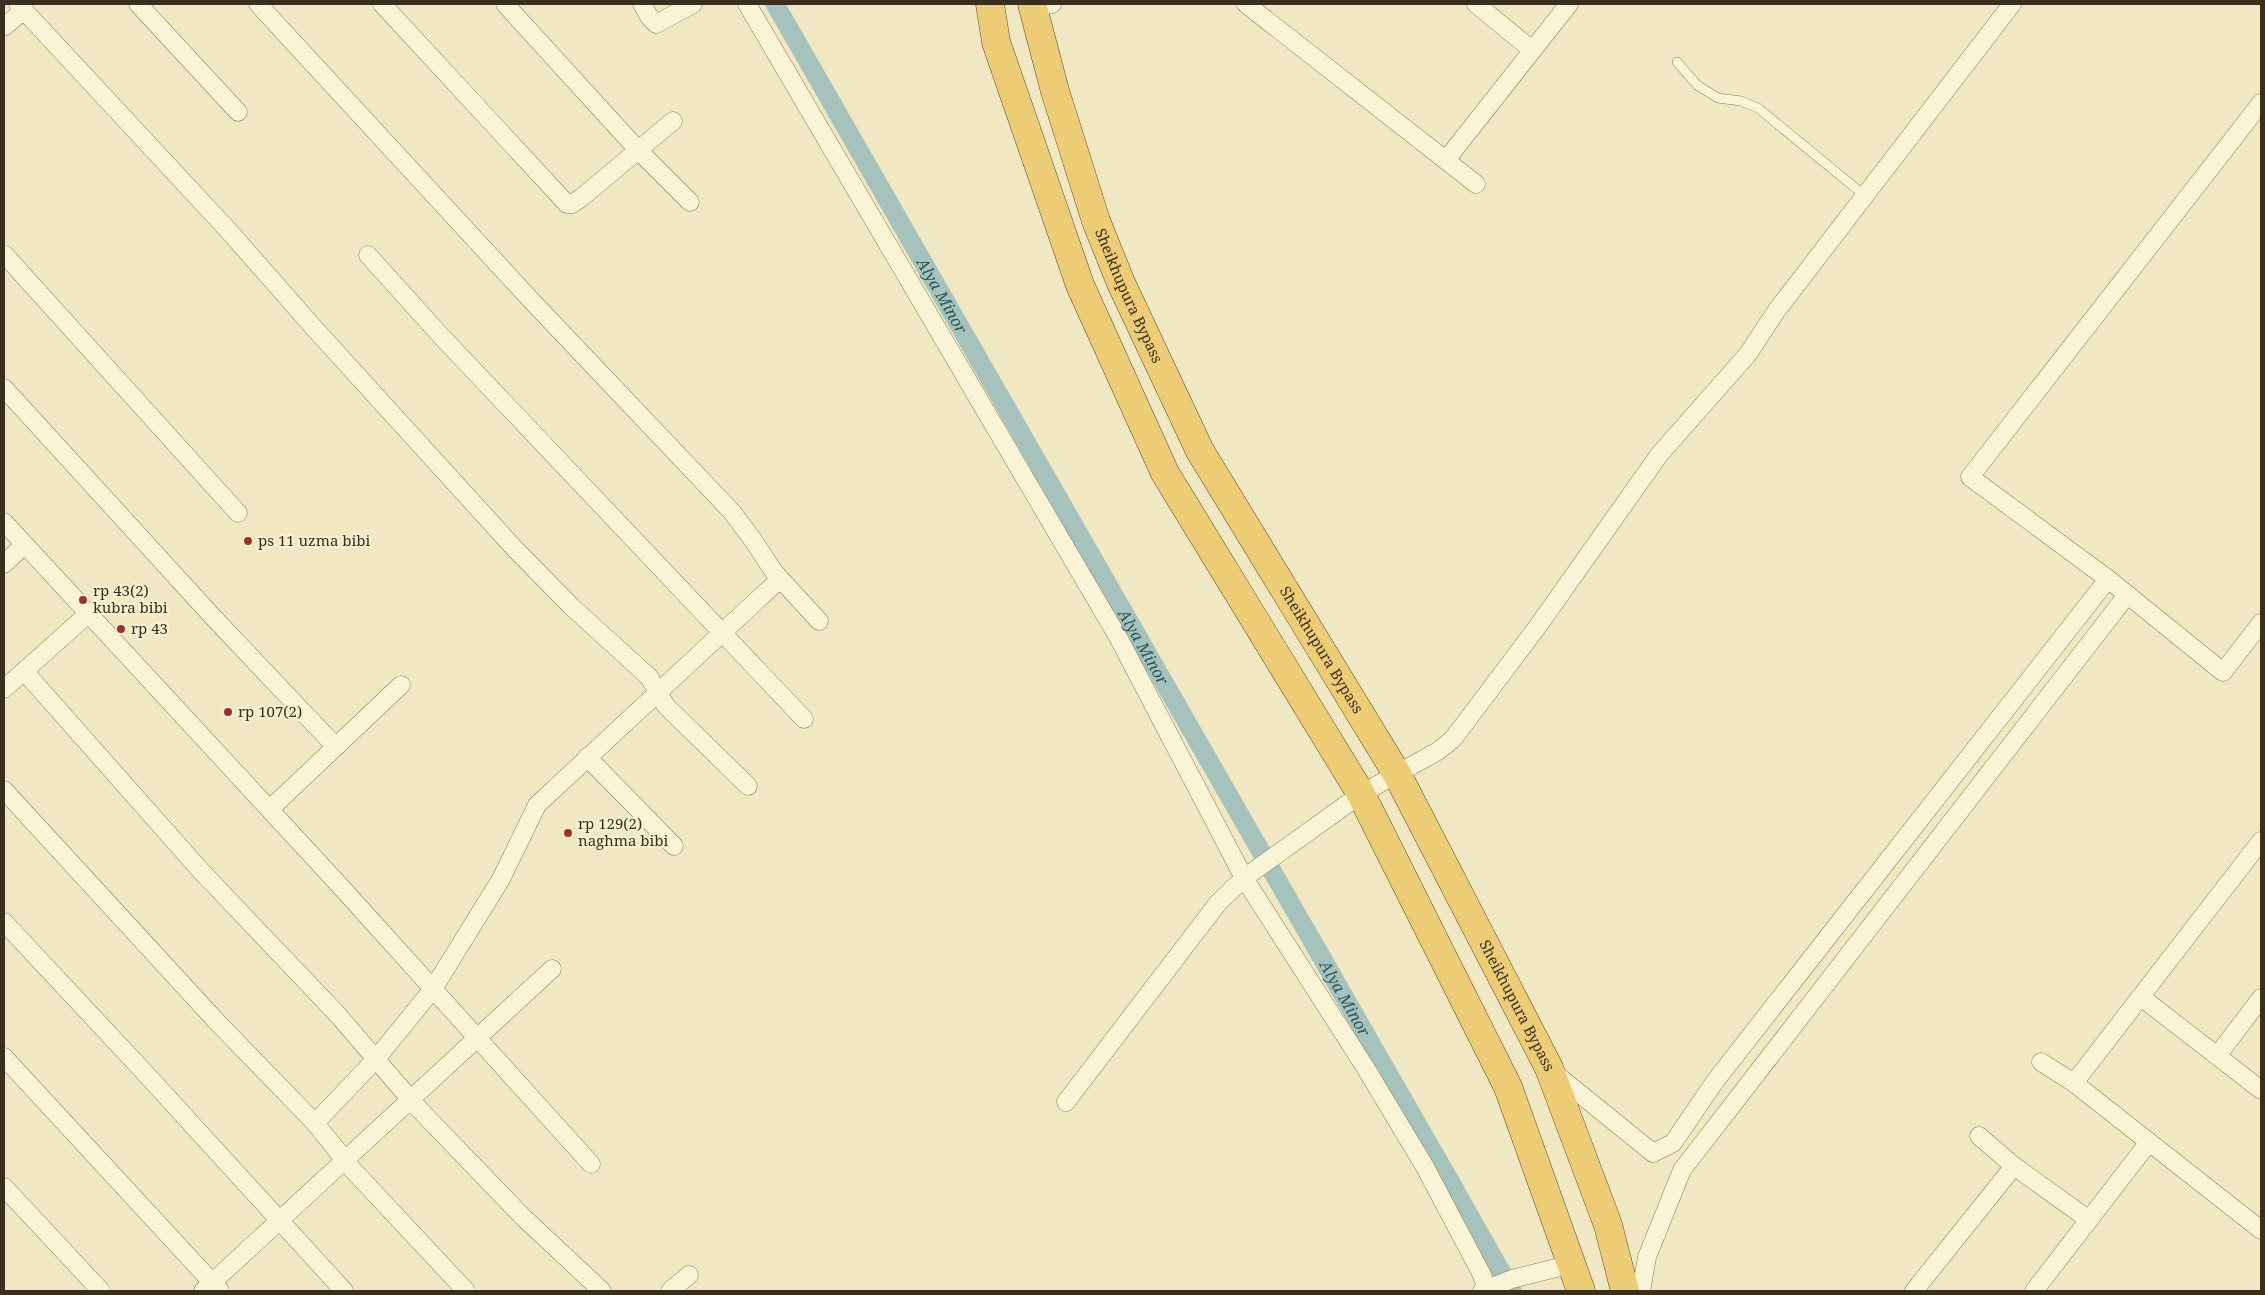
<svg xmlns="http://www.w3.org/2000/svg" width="2265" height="1295" viewBox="0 0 2265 1295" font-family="'Noto Serif',serif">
<rect width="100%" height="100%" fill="#f0e8c2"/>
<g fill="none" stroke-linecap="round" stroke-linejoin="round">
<path stroke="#a5c2bd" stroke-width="19" id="s1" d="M775 4 1451 1183 1512 1291"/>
<g stroke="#8a7958" stroke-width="10">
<path id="service" d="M1677 62 1697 85 1718 98 1741 101 1758 108 1864 195"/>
</g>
<g stroke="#8a7958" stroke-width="19">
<g id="minor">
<path d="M18 4 227 229 314 328 515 549 572 607 649 677 666 706 748 786"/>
<path d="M138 4 238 112"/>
<path d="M258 4 529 298 732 512 753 540 774 572 819 621"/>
<path d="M382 4 567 204H572L581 198 673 121"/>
<path d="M505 4 638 150 690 202"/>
<path d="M642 4 650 18 656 24 693 4"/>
<path d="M747 4 1118 637 1244 878 1365 1067 1425 1167 1482 1275 1487 1291"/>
<path d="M1246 4 1476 184"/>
<path d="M1476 4 1532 50"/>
<path d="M1032 7 1052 4"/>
<path d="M4 27 24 10"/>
<path d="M2261 103 1970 477 2108 579 2223 672 2261 623"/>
<path d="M1446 160 1569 4"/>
<path d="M4 254 238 513"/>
<path d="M368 255 441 336 804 719"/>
<path d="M4 388 213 617 336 747"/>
<path d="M4 522 342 888 591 1164"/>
<path d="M4 564 24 545"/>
<path d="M24 671 201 871 338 1015 416 1106 524 1218 602 1291"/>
<path d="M4 689 88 614"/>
<path d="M587 757 674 846"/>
<path d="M4 790 218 1023 315 1123 352 1169 466 1291"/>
<path d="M270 809 401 685"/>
<path d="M4 922 146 1074 344 1291"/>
<path d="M2141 997 2261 1090"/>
<path d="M2217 1056 2261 998"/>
<path d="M4 1057 220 1291"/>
<path d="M2041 1062 2074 1083 2261 1230"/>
<path d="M1553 1072 1653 1153 1673 1143 1716 1080 2108 579"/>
<path d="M2074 1083 2261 841"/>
<path d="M1066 1102 1218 903 1244 878 1361 794 1438 751 1453 739 1538 626 1659 455 1748 354 1777 310 2012 4"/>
<path d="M315 1123 376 1059 433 989 501 879 537 805 780 579"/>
<path d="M2014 1166 2089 1220"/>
<path d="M4 1187 101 1291"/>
<path d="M203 1291 552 969"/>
<path d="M670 1291 689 1275"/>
<path d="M1482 1291 1512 1279 1572 1264"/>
<path d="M1641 1291 1647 1257 1682 1170 2127 595"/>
<path d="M1914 1291 2014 1166 1979 1136"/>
<path d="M2034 1291 2149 1142"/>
</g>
</g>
<g stroke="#58462d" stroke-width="29">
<g id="trunk">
<path d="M990 4 996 42 1080 285 1165 473 1361 794 1508 1087 1581 1291"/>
<path id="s2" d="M1032 4 1055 91 1096 221 1121 283 1200 451 1397 774 1549 1068 1608 1225 1625 1291"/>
</g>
</g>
<use href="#service" stroke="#faf4d6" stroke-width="9"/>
<use href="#minor" stroke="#faf4d6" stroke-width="18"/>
<use href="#trunk" stroke="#eccc74" stroke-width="28"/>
</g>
<g fill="#9c3426" stroke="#f7f1d2" stroke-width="2">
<circle cx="248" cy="541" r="5"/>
<circle cx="83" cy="600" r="5"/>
<circle cx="121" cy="629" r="5"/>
<circle cx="228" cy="712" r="5"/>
<circle cx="568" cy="833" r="5"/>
</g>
<g text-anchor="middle" stroke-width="4.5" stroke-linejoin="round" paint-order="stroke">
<g font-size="15" fill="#3a2e1d" stroke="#f7f1d2">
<text dy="5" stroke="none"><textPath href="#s2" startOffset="308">Sheikhupura Bypass</textPath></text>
<text dy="5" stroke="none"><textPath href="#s2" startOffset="712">Sheikhupura Bypass</textPath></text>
<text dy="5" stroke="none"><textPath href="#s2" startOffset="1118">Sheikhupura Bypass</textPath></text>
</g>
<g font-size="15" fill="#3a2e1d" stroke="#f7f1d2" text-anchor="start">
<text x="258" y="546">ps 11 uzma bibi</text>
<text x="93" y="596">rp 43(2)<tspan x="93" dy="17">kubra bibi</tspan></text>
<text x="131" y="634">rp 43</text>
<text x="238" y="717">rp 107(2)</text>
<text x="578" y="829">rp 129(2)<tspan x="578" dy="17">naghma bibi</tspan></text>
</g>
<g font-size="16" font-style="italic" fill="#2c575a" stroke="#f7f1d2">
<text dy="6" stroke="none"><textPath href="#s1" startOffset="336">Alya Minor</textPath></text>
<text dy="6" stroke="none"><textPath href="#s1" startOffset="741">Alya Minor</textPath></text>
<text dy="6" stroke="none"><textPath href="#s1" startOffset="1146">Alya Minor</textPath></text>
</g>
</g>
<rect width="2265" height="1295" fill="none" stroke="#3a2e1d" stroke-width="10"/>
</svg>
